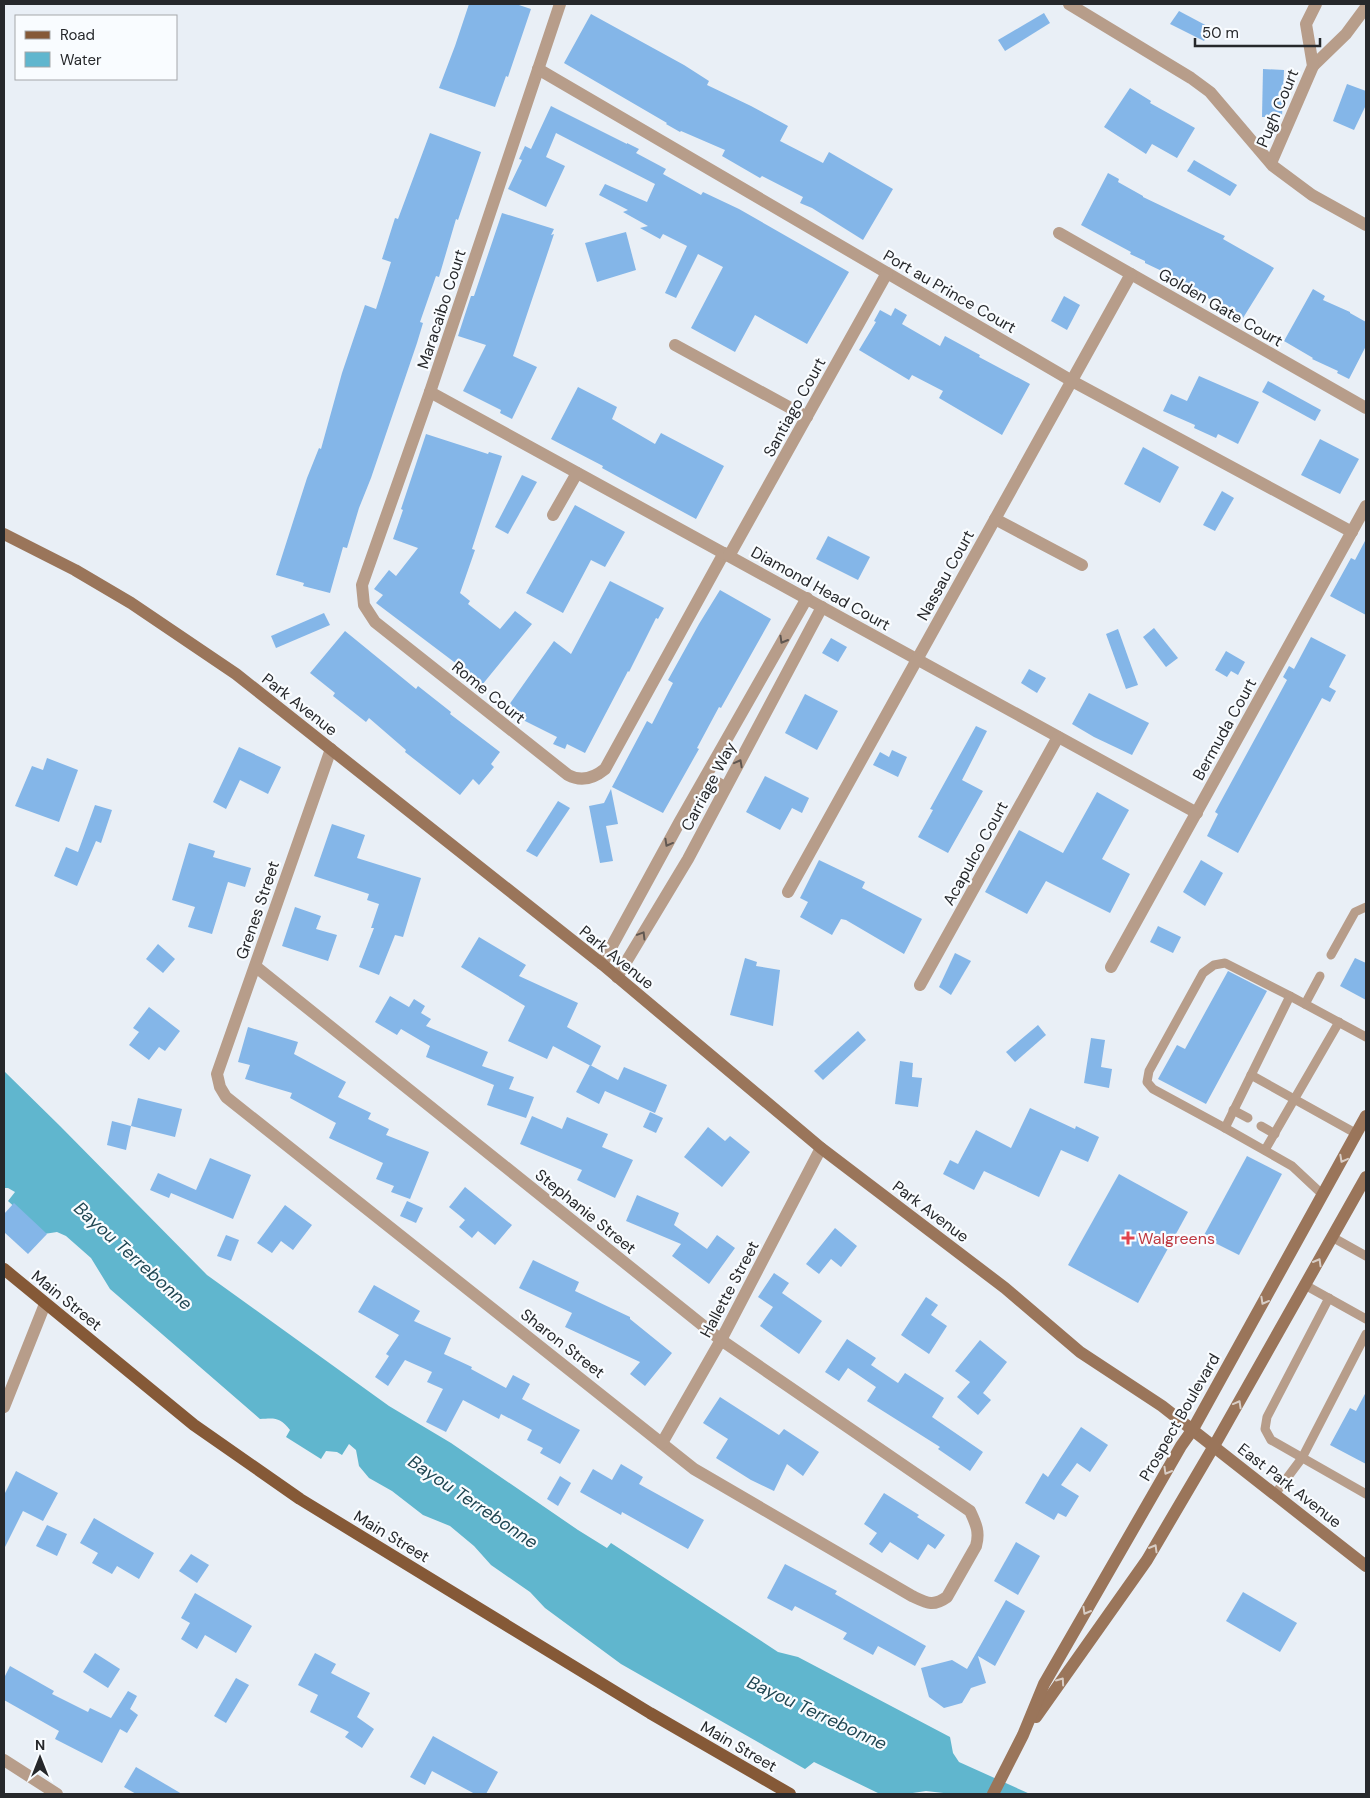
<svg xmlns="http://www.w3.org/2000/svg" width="1370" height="1798" viewBox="0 0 1370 1798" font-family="'DM Sans',sans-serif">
<rect width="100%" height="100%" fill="#e9eff6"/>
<path fill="#60b6ce" d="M4 1071 60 1126 207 1275 389 1406 451 1443 578 1530 607 1548 611 1543 778 1652 798 1657 950 1737 953 1753 959 1762 1030 1794H952L926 1791 906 1794H880L814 1762 805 1769 621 1664 545 1608 530 1592 491 1565 474 1546 450 1526 423 1515 392 1491 369 1478 359 1466 356 1450 349 1444 342 1455 337 1452 326 1451 321 1459 286 1437 290 1430C280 1417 275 1418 260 1419L110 1289 91 1258 66 1236 57 1232 44 1234 8 1201 15 1192 8 1188H4Z"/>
<g fill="#84b6e8">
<path d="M469 4H516L531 9 508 77 506 76 495 107 439 88 455 46Z"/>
<path d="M1179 11 1211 28 1204 41 1170 24Z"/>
<path d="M1044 13 1050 23 1005 51 998 40Z"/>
<path d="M591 14 684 65 709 81 707 85 751 106 788 126 780 141 823 163 829 152 893 189 863 240 812 208 800 203 803 197 762 176 760 178 722 156 725 150 681 131 680 132 666 124 667 123 564 63Z"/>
<path d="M1263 69 1284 70 1282 117H1262Z"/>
<path d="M1347 84 1366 91V105L1354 130 1333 121Z"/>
<path d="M1130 88 1151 101 1150 103 1195 128 1177 158 1152 144 1146 154 1104 127Z"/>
<path d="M551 106 627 144V143L639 149 636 153 666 169 663 174 701 195 703 192 739 209 849 272 807 344 755 315 735 352 691 328 723 267 698 254 676 298 665 293 687 246 663 234 660 239 640 228 648 226 623 212 628 210 599 195 605 184 647 202 655 184 556 133 546 157 565 166 546 207 508 189 522 160 519 159 525 146 531 149Z"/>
<path d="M430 133 481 152 458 220 456 219 439 277 436 276 420 322 423 323 417 343 371 478 359 508 347 548 343 547 330 593 303 586 304 583 276 575 307 478 319 448 321 449 342 373 365 305 376 309 391 262 382 259 395 218 398 219Z"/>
<path d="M1194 160 1237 185 1230 196 1187 171Z"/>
<path d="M1108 173 1119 179 1118 182 1143 196V197L1212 230 1225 236 1223 239 1274 268 1243 318 1182 283 1183 281 1145 263V261L1130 254 1131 252 1081 225Z"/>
<path d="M502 213 554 229 551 235 554 234 513 356 537 367 512 419 500 413 501 410 463 391 486 345 458 336 471 296H474Z"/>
<path d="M626 232 636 270 597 282 585 243Z"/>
<path d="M1313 289 1325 296 1323 300 1350 312V313L1366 322V346L1349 379 1337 373 1338 371 1312 359 1313 358 1284 341Z"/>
<path d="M1064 296 1080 305 1067 330 1051 321Z"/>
<path d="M895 308 907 315 902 324 940 346 945 336 980 355 979 357 1030 384 1002 435 939 398 943 391 912 375 909 380 859 350 876 322 874 321 880 310 891 316Z"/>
<path d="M1199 376 1259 402 1238 444 1218 434 1216 438 1194 428 1195 425 1163 411 1171 394 1187 401Z"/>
<path d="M1268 381 1321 410 1315 421 1262 392Z"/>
<path d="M578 387 617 407 612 419 655 444 661 433 724 466 696 519 622 479 602 468 603 466 551 439Z"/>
<path d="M426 434 488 454 489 452 502 456 472 549 475 550 460 593 470 601 468 604 500 629 515 611 532 624 482 685 470 674 376 603 383 595 374 589 389 570 396 576 418 548 393 539 403 510 401 509Z"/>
<path d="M1320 439 1359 459 1340 494 1301 475Z"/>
<path d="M1143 447 1179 467 1160 503 1124 484Z"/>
<path d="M522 475 537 482 508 534 495 527Z"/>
<path d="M1222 491 1234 498 1215 531 1203 525Z"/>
<path d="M575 505 625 532 605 567 591 560 563 613 526 593Z"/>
<path d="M828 536 870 557 858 580 816 559Z"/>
<path d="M1366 539V615L1330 596 1351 558 1355 560Z"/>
<path d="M610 581 664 608 658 619 656 618 629 672 628 671 585 753 567 744 565 749 553 744 557 737 523 720 506 709 554 641 571 654Z"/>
<path d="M720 590 771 619 721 708 719 707 697 748 699 749 695 756 663 813 612 787 647 721 652 724 673 683 668 680 699 624Z"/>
<path d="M324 613 330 625 276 648 271 636Z"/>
<path d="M1154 628 1178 658 1166 667 1143 637Z"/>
<path d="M1118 629 1138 685 1126 689 1106 634Z"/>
<path d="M345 631 416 689 418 686 451 712 450 714 500 752 491 764 494 767 479 785 473 779 460 795 405 752 406 750 369 718 366 722 333 696 335 693 310 673Z"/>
<path d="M1311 637 1346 655 1329 687 1336 691 1330 702 1322 698 1238 853 1207 836 1218 814 1215 812 1287 680 1283 677 1289 666 1294 669Z"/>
<path d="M831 638 847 647 838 662 822 653Z"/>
<path d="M1226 651 1245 662 1238 675 1231 671 1227 677 1215 670Z"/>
<path d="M1029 669 1046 678 1037 693 1021 683Z"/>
<path d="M1089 693 1149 723 1132 755 1094 737 1072 724Z"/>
<path d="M805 694 838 711 817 750 785 733Z"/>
<path d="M976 726 987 731 962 780 983 791 948 853 918 837 933 810 930 809Z"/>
<path d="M239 747 281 767 268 794 240 780 226 809 213 802Z"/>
<path d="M892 750 907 757 898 777 873 765 880 752 889 757Z"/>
<path d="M47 758 78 770 59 822 15 806 32 766 43 770Z"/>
<path d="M765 776 809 798 802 813 792 808 780 830 746 812Z"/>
<path d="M611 789 618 824 606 826 613 861 600 863 589 806 604 803Z"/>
<path d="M1097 792 1129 810 1102 859 1130 874 1110 913 1046 881 1027 914 985 892 1019 830 1063 853Z"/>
<path d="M558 801 570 808 537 857 526 851Z"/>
<path d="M95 805 112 810 101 843 96 841 77 886 54 876 66 847 78 852Z"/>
<path d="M332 824 365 835 357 858 421 878 403 937 395 935 379 975 359 967 374 928H371L379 904 367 900 369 894 314 876Z"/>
<path d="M189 843 215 851 213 857 251 868 245 887 228 882 212 934 188 927 195 907 172 900Z"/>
<path d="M819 860 865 882 862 888 922 919 904 954 846 920 841 919 832 935 800 917 808 902 800 898Z"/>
<path d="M1201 860 1223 873 1205 906 1183 892Z"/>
<path d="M295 907 321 916 316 929 337 935 328 961 282 946Z"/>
<path d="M1158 926 1181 937 1173 953 1150 942Z"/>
<path d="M479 937 526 965 519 976 578 1003 567 1027 601 1046 591 1066 553 1046 547 1059 508 1041 525 1006 461 967Z"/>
<path d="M158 944 175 959 163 973 146 959Z"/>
<path d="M955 953 971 961 951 995 939 987Z"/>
<path d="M745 958 757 962 756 966 780 970 773 1026 730 1015Z"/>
<path d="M1355 958 1366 963V1000L1340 986Z"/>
<path d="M1228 971 1267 991 1206 1104 1158 1079 1177 1045 1185 1049Z"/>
<path d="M390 996 409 1007 414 999 425 1006 421 1013 431 1019 426 1026 488 1052 482 1066 514 1077 509 1089 534 1097 526 1118 487 1105 494 1085 426 1057 430 1046 401 1029 397 1035 375 1022Z"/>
<path d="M149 1007 180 1031 165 1051 159 1047 149 1060 129 1045 139 1032 133 1028Z"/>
<path d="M1038 1025 1046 1035 1015 1062 1006 1052Z"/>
<path d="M248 1027 298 1042 294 1054 346 1082 338 1097 371 1113 368 1119 389 1129 386 1135 429 1152 410 1199 391 1192 394 1186 376 1179 383 1163 329 1138 336 1123 290 1098 292 1093 245 1079 250 1065 238 1062Z"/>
<path d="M858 1031 866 1040 823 1080 814 1071Z"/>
<path d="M1091 1038 1105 1040 1101 1067 1112 1069 1109 1088 1084 1083Z"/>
<path d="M900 1061 913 1063 912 1077 922 1078 918 1107 895 1104Z"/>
<path d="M590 1065 618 1080 624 1067 667 1085 655 1113 605 1091 599 1104 576 1092Z"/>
<path d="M138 1098 182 1109 175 1137 131 1126 126 1150 107 1145 112 1121 131 1126Z"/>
<path d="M1030 1108 1075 1129 1076 1126 1099 1137 1088 1162 1061 1150 1039 1197 984 1171 974 1190 943 1174 950 1160 958 1164 976 1130 1011 1148Z"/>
<path d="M650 1112 663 1118 656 1133 643 1127Z"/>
<path d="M532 1116 562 1129 567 1117 608 1134 602 1147 633 1160 615 1198 577 1180 582 1170 520 1144Z"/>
<path d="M708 1127 725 1141 730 1136 750 1152 722 1187 684 1157Z"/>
<path d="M1247 1156 1282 1174 1239 1255 1203 1237Z"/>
<path d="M210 1158 251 1175 233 1219 171 1193 169 1198 150 1190 158 1173 196 1190Z"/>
<path d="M1119 1174 1188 1212 1138 1303 1068 1265Z"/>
<path d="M465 1187 512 1225 495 1245 478 1231 472 1238 459 1227 465 1220 449 1207Z"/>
<path d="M637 1195 679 1213 674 1225 707 1249 717 1235 735 1248 709 1284 672 1256 681 1244 626 1221Z"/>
<path d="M407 1201 423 1208 416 1223 400 1216Z"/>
<path d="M14 1203 47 1234 28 1254 4 1232V1214Z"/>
<path d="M285 1205 312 1225 293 1250 281 1241 272 1253 257 1243Z"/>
<path d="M835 1228 857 1246 841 1267 831 1259 819 1274 806 1264Z"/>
<path d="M226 1235 239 1240 231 1261 217 1256Z"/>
<path d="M533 1260 579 1282 575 1291 630 1317V1319L672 1353 645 1386 630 1374 640 1362 565 1327 572 1313 519 1288Z"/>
<path d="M774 1273 789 1283 782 1293 822 1321 799 1354 760 1326 773 1307 758 1297Z"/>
<path d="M374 1285 420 1311 414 1321 451 1338 444 1354 472 1367 471 1369 506 1388 513 1375 530 1384 522 1399 580 1430 560 1464 540 1453 543 1448 527 1440 532 1430 501 1414 499 1419 463 1400 446 1432 426 1422 443 1389 427 1382 432 1372 405 1360 388 1386 375 1377 389 1356 386 1354 399 1335 358 1312Z"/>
<path d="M926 1297 938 1305 931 1315 947 1326 929 1354 901 1335Z"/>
<path d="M847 1339 876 1358 871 1365 898 1383 905 1373 944 1398 932 1417 983 1452 970 1471 938 1449 940 1447 867 1401 876 1387 848 1368 839 1381 825 1372Z"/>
<path d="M980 1340 1007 1362 983 1393 991 1400 978 1415 957 1397 970 1382 955 1371Z"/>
<path d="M1366 1392V1464L1330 1445 1350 1408 1356 1411Z"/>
<path d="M720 1397 779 1435 784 1429 819 1452 803 1476 787 1464 774 1491 751 1480 716 1458 728 1439 703 1423Z"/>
<path d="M1081 1427 1108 1445 1090 1472 1077 1463 1061 1485 1079 1496 1066 1517 1058 1513 1054 1520 1025 1503 1043 1473 1048 1477Z"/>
<path d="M621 1464 643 1477 639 1484 704 1520 688 1549 622 1512 621 1515 580 1492 593 1469 612 1480Z"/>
<path d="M16 1471 58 1493 43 1521 23 1511 4 1549V1495Z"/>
<path d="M560 1476 571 1483 558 1506 547 1499Z"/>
<path d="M884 1493 919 1515 917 1517 945 1535 935 1549 928 1544 918 1560 890 1542 882 1553 869 1544 877 1533 864 1524Z"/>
<path d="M94 1518 154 1553 139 1579 117 1566 112 1574 92 1563 98 1553 80 1543Z"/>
<path d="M47 1525 67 1534 57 1556 36 1546Z"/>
<path d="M1016 1542 1040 1556 1018 1595 994 1581Z"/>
<path d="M191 1554 209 1565 197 1583 179 1571Z"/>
<path d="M785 1564 837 1591 835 1594 926 1646 915 1666 878 1646 873 1655 843 1639 847 1633 822 1620 795 1606 792 1611 767 1598Z"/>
<path d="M1243 1592 1297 1623 1280 1652 1226 1621Z"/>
<path d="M195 1593 252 1626 236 1653 205 1635 197 1649 181 1639 190 1623 181 1618Z"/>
<path d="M1006 1600 1025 1611 995 1666 978 1656 986 1683 971 1688 962 1703 944 1708 929 1697 921 1668 952 1660 967 1669Z"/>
<path d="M95 1653 120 1669 108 1688 83 1672Z"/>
<path d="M315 1653 336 1664 331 1673 370 1693 357 1717 374 1729 362 1748 345 1737 349 1732 310 1712 318 1695 298 1685Z"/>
<path d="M10 1666 54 1691 52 1694 88 1712 90 1708 111 1718 128 1691 137 1696 130 1709 138 1715 127 1733 120 1729 102 1763 55 1739 59 1731 4 1700V1678Z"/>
<path d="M236 1678 249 1685 226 1723 214 1716Z"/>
<path d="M433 1736 498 1772 486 1794H475L432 1771 425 1785 410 1777Z"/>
<path d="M136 1767 182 1794H136L124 1787Z"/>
</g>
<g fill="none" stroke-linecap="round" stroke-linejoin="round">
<g stroke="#b79d8a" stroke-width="9">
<path d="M706 775 726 786"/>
<path d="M1331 955 1355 912 1366 907"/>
<path d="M1305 1004 1320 976"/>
<path d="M1251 1075 1357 1134"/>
<path d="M1233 1110 1248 1118"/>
<path d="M1261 1126 1275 1134"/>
<path d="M1225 1128 1153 1089 1147 1082 1149 1071 1203 973 1214 965 1225 963 1290 996"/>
<path d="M1265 1150 1339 1022"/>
<path d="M1323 1195 1292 1166 1225 1128 1290 996 1366 1037"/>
<path d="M1332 1237 1366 1256"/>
<path d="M1305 1285 1366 1319"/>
<path d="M1329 1298 1267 1417 1265 1429 1271 1440 1366 1494"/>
<path d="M1275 1494 1302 1458 1366 1334"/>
</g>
<g stroke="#b79d8a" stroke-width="12">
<path d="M560 4 430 392 362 585 364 605 375 622 568 775C581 782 594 778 605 769L724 553"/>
<path d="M1069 4 1191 78 1210 92 1273 166 1312 195 1366 225"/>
<path d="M1313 66 1346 34 1366 7"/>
<path d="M538 69 1072 381 1352 532"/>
<path d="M1271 163 1313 66 1306 24 1316 4"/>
<path d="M1059 233 1366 408"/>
<path d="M675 345 807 417"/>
<path d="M430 392 1197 813"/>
<path d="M553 515 577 473"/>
<path d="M995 519 1082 565"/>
<path d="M729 556 887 273"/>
<path d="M788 892 1131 274"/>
<path d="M602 964 679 823 807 598"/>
<path d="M255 966 721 1340 970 1511C976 1524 980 1532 976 1546L947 1597C933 1607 927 1603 912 1596L694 1469 226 1097 220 1087 217 1074 331 749"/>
<path d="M1111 967 1366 506"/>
<path d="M617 977 688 859 822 607"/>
<path d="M920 985 1058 737"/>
<path d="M4 1407 45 1304"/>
<path d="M662 1443 721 1340 821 1148"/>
<path d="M4 1760 57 1794"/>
</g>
<g stroke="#9a755a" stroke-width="12">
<path d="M4 534 75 570 131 603 236 674 602 964 821 1148 1005 1288 1080 1352 1162 1406 1366 1566"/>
<path d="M1036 1717 1147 1560 1214 1446 1366 1177"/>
<path d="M993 1794 1023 1735 1044 1684 1181 1446 1193 1429 1366 1116"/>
</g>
<path stroke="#855937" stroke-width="12" d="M4 1269 194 1425 300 1499 650 1713 790 1794"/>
</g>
<defs><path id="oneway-chevron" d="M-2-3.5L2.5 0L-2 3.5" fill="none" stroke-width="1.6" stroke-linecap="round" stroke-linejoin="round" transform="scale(1.25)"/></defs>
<g stroke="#605751">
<use href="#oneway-chevron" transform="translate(783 640) rotate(120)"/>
<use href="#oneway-chevron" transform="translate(739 763) rotate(-62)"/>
<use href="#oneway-chevron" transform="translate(668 843) rotate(119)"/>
<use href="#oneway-chevron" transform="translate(642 935) rotate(-59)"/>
</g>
<g stroke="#d8cdc5">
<use href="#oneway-chevron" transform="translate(1343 1159) rotate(118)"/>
<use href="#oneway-chevron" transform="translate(1318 1262) rotate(-60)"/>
<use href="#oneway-chevron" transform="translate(1264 1301) rotate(119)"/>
<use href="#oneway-chevron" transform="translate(1238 1404) rotate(-61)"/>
<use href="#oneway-chevron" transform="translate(1167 1471) rotate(120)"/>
<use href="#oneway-chevron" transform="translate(1154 1548) rotate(-60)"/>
<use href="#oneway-chevron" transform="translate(1086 1611) rotate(120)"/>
<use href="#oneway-chevron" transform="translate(1061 1681) rotate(-55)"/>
</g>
<path fill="#e0444e" stroke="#f9fcff" stroke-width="2" d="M1125.5 1230.5h5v5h5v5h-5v5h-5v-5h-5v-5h5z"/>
<g text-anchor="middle" stroke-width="4.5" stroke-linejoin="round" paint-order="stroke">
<g font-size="16" fill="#26282b" stroke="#f9fcff">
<text transform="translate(1277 108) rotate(-67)" y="6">Pugh Court</text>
<text transform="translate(950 291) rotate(30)" y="6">Port au Prince Court</text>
<text transform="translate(1221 307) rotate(30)" y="6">Golden Gate Court</text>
<text transform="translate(441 309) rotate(-72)" y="6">Maracaibo Court</text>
<text transform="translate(794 407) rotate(-61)" y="6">Santiago Court</text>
<text transform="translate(945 575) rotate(-61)" y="6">Nassau Court</text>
<text transform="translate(821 588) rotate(29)" y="6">Diamond Head Court</text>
<text transform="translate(489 692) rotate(39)" y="6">Rome Court</text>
<text transform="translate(300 704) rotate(38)" y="6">Park Avenue</text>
<text transform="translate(1224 729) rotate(-61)" y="6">Bermuda Court</text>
<text transform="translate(708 786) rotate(-62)" y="6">Carriage Way</text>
<text transform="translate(975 853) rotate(-61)" y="6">Acapulco Court</text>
<text transform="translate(257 910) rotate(-71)" y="6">Grenes Street</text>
<text transform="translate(617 957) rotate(39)" y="6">Park Avenue</text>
<text transform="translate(586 1211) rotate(39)" y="6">Stephanie Street</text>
<text transform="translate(931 1211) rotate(37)" y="6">Park Avenue</text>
<text transform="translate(729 1289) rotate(-62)" y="6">Hallette Street</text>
<text transform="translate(67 1300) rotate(39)" y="6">Main Street</text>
<text transform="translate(563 1343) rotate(38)" y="6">Sharon Street</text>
<text transform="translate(1179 1417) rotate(-60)" y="6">Prospect Boulevard</text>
<text transform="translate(1290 1485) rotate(38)" y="6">East Park Avenue</text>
<text transform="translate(392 1536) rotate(31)" y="6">Main Street</text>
<text transform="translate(739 1746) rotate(30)" y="6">Main Street</text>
</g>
<g font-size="16" fill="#be3a42" stroke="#f9fcff" text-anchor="start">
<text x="1138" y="1244">Walgreens</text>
</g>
<g font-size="18" font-style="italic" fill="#204753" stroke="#f9fcff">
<text transform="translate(133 1256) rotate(42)" y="6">Bayou Terrebonne</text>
<text transform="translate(473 1502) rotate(34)" y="6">Bayou Terrebonne</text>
<text transform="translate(817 1713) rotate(25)" y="6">Bayou Terrebonne</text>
</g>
</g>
<rect width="1370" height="1798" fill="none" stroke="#26282b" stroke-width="10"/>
<rect x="15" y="15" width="162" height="65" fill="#f9fcff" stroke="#a5a7aa"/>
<rect x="25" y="31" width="25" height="8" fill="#855937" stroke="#a5a7aa"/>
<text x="60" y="40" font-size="15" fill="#26282b">Road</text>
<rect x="25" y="52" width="25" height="15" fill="#60b6ce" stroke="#a5a7aa"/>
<text x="60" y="65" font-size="15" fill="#26282b">Water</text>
<g transform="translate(40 1758)" stroke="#f9fcff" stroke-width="4" paint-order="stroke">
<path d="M0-4L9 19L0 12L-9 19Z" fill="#26282b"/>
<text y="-8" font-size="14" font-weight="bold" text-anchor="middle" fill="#26282b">N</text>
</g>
<path d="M1195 38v8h125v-8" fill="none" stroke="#26282b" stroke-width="2.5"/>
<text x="1202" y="38" font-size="15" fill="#26282b" stroke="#f9fcff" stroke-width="4" paint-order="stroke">50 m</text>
</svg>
